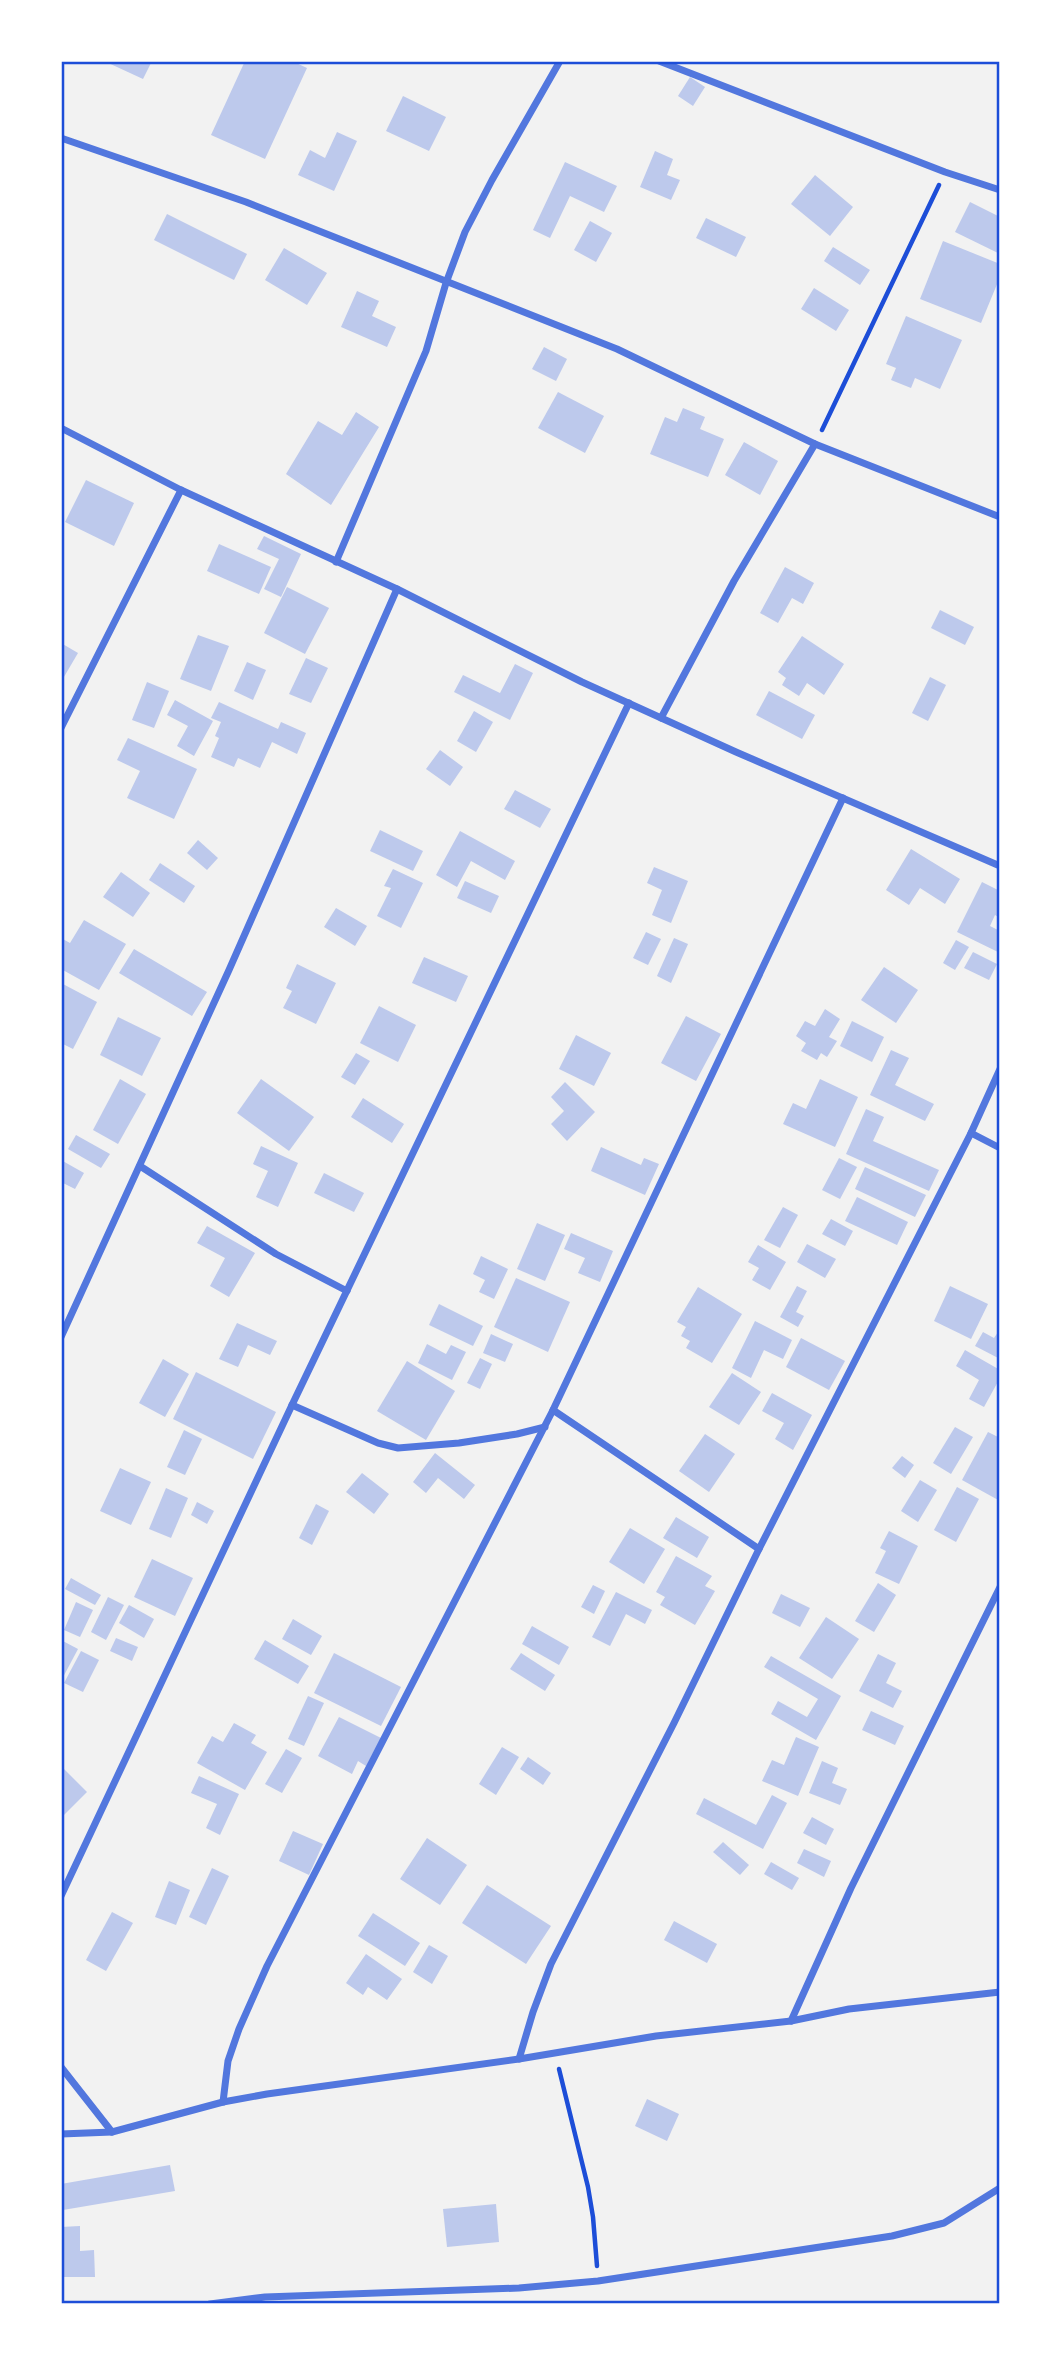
<svg xmlns="http://www.w3.org/2000/svg" width="1061" height="2365" viewBox="0 0 1061 2365" font-family="Ubuntu,sans-serif">
<rect width="100%" height="100%" fill="#f2f2f2"/>
<g fill="#bdc9ec">
<path d="M104 61H152L143 79Z"/>
<path d="M245 61H292L307 68 265 159 211 135Z"/>
<path d="M690 77 705 87 693 106 678 96Z"/>
<path d="M403 96 446 117 429 151 386 131Z"/>
<path d="M337 132 357 141 334 191 298 175 310 150 325 158Z"/>
<path d="M655 151 673 159 667 175 680 180 671 200 640 187Z"/>
<path d="M565 162 617 186 604 212 570 196 550 238 533 230Z"/>
<path d="M815 175 853 207 830 236 791 204Z"/>
<path d="M970 202 1000 217V254L955 232Z"/>
<path d="M167 214 247 254 234 280 154 240Z"/>
<path d="M706 218 746 237 736 257 696 238Z"/>
<path d="M590 221 612 233 596 262 574 250Z"/>
<path d="M943 241 1000 264V277L981 323 920 299Z"/>
<path d="M833 247 870 270 860 285 824 261Z"/>
<path d="M284 248 327 273 307 305 265 280Z"/>
<path d="M814 288 849 310 836 331 801 309Z"/>
<path d="M357 291 379 301 372 316 396 327 387 347 341 327Z"/>
<path d="M906 316 962 340 940 389 915 378 911 388 891 380 896 368 886 364Z"/>
<path d="M544 347 567 359 556 381 532 369Z"/>
<path d="M558 392 604 416 585 453 538 428Z"/>
<path d="M683 408 705 417 700 429 724 439 708 477 650 454 665 417 677 422Z"/>
<path d="M356 412 379 427 331 505 286 474 318 421 342 435Z"/>
<path d="M744 442 778 461 760 495 725 475Z"/>
<path d="M86 480 134 503 114 546 65 522Z"/>
<path d="M264 536 301 554 281 597 264 589 279 559 257 549Z"/>
<path d="M219 544 271 567 259 594 207 571Z"/>
<path d="M785 567 814 583 803 604 792 598 778 623 760 613Z"/>
<path d="M287 587 329 608 305 654 264 633Z"/>
<path d="M940 610 974 627 965 645 931 628Z"/>
<path d="M198 635 229 646 211 691 180 679Z"/>
<path d="M802 636 844 664 824 695 807 683 799 696 782 685 786 678 778 672Z"/>
<path d="M61 643 78 653 61 682Z"/>
<path d="M306 658 328 668 311 703 289 694Z"/>
<path d="M247 662 266 670 253 700 234 691Z"/>
<path d="M515 664 533 673 510 720 454 692 463 675 500 693Z"/>
<path d="M930 677 946 685 928 721 912 713Z"/>
<path d="M147 682 169 691 154 728 132 720Z"/>
<path d="M769 691 815 715 802 739 756 715Z"/>
<path d="M175 700 213 721 194 756 177 746 188 726 167 715Z"/>
<path d="M219 702 278 729 281 722 306 733 297 754 272 742 260 768 238 758 234 767 211 757 219 738 215 736 221 722 211 718Z"/>
<path d="M474 711 493 722 476 752 457 741Z"/>
<path d="M128 738 197 769 174 819 127 798 140 771 117 760Z"/>
<path d="M440 750 463 767 450 786 426 769Z"/>
<path d="M515 790 551 809 540 828 504 809Z"/>
<path d="M380 830 423 851 413 871 370 851Z"/>
<path d="M460 831 515 861 505 880 471 861 457 887 436 875Z"/>
<path d="M198 840 218 858 207 870 187 853Z"/>
<path d="M911 849 960 879 945 904 920 888 909 905 886 890Z"/>
<path d="M160 863 195 886 184 903 149 880Z"/>
<path d="M654 867 688 881 671 923 652 915 662 890 647 883Z"/>
<path d="M393 869 423 883 401 928 377 916 391 888 384 886Z"/>
<path d="M121 872 150 893 133 917 103 897Z"/>
<path d="M465 881 499 896 491 913 457 898Z"/>
<path d="M982 882 1000 891V918L995 915 990 926 1000 931V953L957 932Z"/>
<path d="M336 908 367 926 355 946 324 927Z"/>
<path d="M84 920 126 944 99 990 61 969V938L70 943Z"/>
<path d="M646 932 661 939 648 965 633 958Z"/>
<path d="M674 938 688 944 671 983 657 976Z"/>
<path d="M956 940 969 947 955 970 943 963Z"/>
<path d="M134 949 207 992 192 1016 119 973Z"/>
<path d="M973 952 997 964 989 980 964 968Z"/>
<path d="M424 957 468 976 456 1002 412 983Z"/>
<path d="M297 964 336 983 316 1024 283 1008 292 991 286 988Z"/>
<path d="M884 967 918 990 896 1023 861 1000Z"/>
<path d="M61 983 97 1002 73 1049 61 1043Z"/>
<path d="M379 1006 416 1025 398 1062 360 1043Z"/>
<path d="M825 1009 840 1019 829 1037 837 1041 827 1057 821 1053 817 1060 801 1051 806 1043 796 1036 805 1021 815 1026Z"/>
<path d="M686 1016 721 1034 696 1081 661 1063Z"/>
<path d="M118 1017 161 1038 142 1076 100 1055Z"/>
<path d="M852 1021 884 1037 872 1062 840 1046Z"/>
<path d="M576 1035 611 1053 594 1086 559 1069Z"/>
<path d="M891 1050 909 1058 895 1085 934 1104 925 1121 870 1095Z"/>
<path d="M356 1053 370 1061 355 1085 341 1077Z"/>
<path d="M120 1079 146 1094 118 1144 93 1130Z"/>
<path d="M261 1079 314 1117 289 1151 237 1113Z"/>
<path d="M820 1079 858 1097 835 1147 783 1124 793 1103 806 1109Z"/>
<path d="M565 1082 595 1112 567 1141 551 1124 564 1111 551 1097Z"/>
<path d="M363 1098 404 1124 392 1143 351 1117Z"/>
<path d="M866 1109 884 1117 873 1141 939 1170 929 1191 846 1154Z"/>
<path d="M76 1135 110 1154 101 1168 68 1149Z"/>
<path d="M261 1146 298 1163 278 1207 256 1197 268 1171 253 1164Z"/>
<path d="M601 1147 641 1165 644 1158 659 1164 645 1195 591 1171Z"/>
<path d="M839 1158 857 1167 840 1199 822 1190Z"/>
<path d="M61 1160 84 1173 75 1189 61 1182Z"/>
<path d="M865 1167 926 1195 915 1217 855 1189Z"/>
<path d="M324 1173 364 1193 354 1212 314 1193Z"/>
<path d="M857 1197 908 1222 897 1245 845 1221Z"/>
<path d="M783 1207 798 1215 780 1248 764 1240Z"/>
<path d="M831 1219 853 1231 845 1246 822 1234Z"/>
<path d="M537 1223 565 1235 545 1281 517 1269Z"/>
<path d="M207 1226 255 1253 229 1297 210 1286 225 1258 197 1243Z"/>
<path d="M571 1233 613 1251 600 1282 578 1273 585 1258 564 1249Z"/>
<path d="M807 1244 836 1259 825 1278 797 1262Z"/>
<path d="M758 1245 786 1262 770 1290 752 1280 759 1268 748 1262Z"/>
<path d="M481 1256 508 1269 494 1299 479 1292 485 1280 473 1274Z"/>
<path d="M516 1278 570 1302 548 1352 494 1327Z"/>
<path d="M797 1286 807 1291 796 1312 804 1316 798 1327 780 1317Z"/>
<path d="M950 1286 988 1304 971 1339 934 1321Z"/>
<path d="M698 1287 742 1314 712 1363 686 1348 690 1341 681 1336 686 1327 677 1322Z"/>
<path d="M439 1304 483 1326 473 1346 429 1325Z"/>
<path d="M755 1321 792 1340 783 1359 764 1350 751 1378 732 1368Z"/>
<path d="M237 1323 277 1341 270 1355 248 1345 238 1367 219 1359Z"/>
<path d="M1000 1329V1359L975 1346 983 1332 994 1338Z"/>
<path d="M491 1334 513 1344 505 1362 483 1353Z"/>
<path d="M801 1338 845 1361 829 1390 786 1367Z"/>
<path d="M427 1344 446 1354 451 1345 466 1352 452 1380 418 1363Z"/>
<path d="M965 1350 1000 1370V1378L984 1407 969 1399 979 1380 956 1366Z"/>
<path d="M480 1358 492 1364 480 1389 467 1383Z"/>
<path d="M163 1359 189 1374 165 1417 139 1403Z"/>
<path d="M407 1361 455 1391 426 1440 377 1411Z"/>
<path d="M196 1372 276 1412 253 1459 173 1419Z"/>
<path d="M732 1373 761 1392 739 1425 709 1407Z"/>
<path d="M772 1393 812 1415 793 1450 775 1439 784 1423 762 1411Z"/>
<path d="M955 1427 973 1437 951 1474 933 1463Z"/>
<path d="M184 1430 202 1439 185 1475 167 1467Z"/>
<path d="M988 1432 1000 1438V1501L962 1480Z"/>
<path d="M705 1434 735 1454 709 1492 679 1471Z"/>
<path d="M435 1453 475 1485 464 1499 438 1478 426 1493 413 1482Z"/>
<path d="M902 1456 914 1465 905 1478 892 1468Z"/>
<path d="M120 1468 151 1482 131 1525 100 1511Z"/>
<path d="M362 1473 389 1494 374 1514 346 1492Z"/>
<path d="M920 1480 937 1490 918 1522 901 1511Z"/>
<path d="M957 1487 979 1499 956 1542 934 1530Z"/>
<path d="M166 1488 188 1498 171 1538 149 1529Z"/>
<path d="M197 1502 214 1511 207 1524 191 1515Z"/>
<path d="M316 1504 329 1511 312 1545 299 1538Z"/>
<path d="M676 1517 709 1537 697 1558 663 1538Z"/>
<path d="M630 1528 665 1549 644 1584 609 1562Z"/>
<path d="M889 1531 918 1546 899 1584 875 1573 886 1551 880 1548Z"/>
<path d="M676 1556 712 1576 705 1586 715 1591 695 1625 660 1605 665 1597 656 1592Z"/>
<path d="M152 1559 193 1578 175 1616 134 1597Z"/>
<path d="M71 1578 101 1595 95 1605 65 1589Z"/>
<path d="M878 1583 896 1595 874 1632 855 1621Z"/>
<path d="M593 1585 605 1591 594 1614 581 1607Z"/>
<path d="M616 1592 652 1610 645 1624 626 1614 610 1646 592 1637Z"/>
<path d="M781 1594 810 1608 800 1627 772 1613Z"/>
<path d="M108 1597 124 1605 106 1640 91 1632Z"/>
<path d="M76 1602 93 1610 80 1637 64 1630Z"/>
<path d="M129 1605 154 1619 144 1638 119 1623Z"/>
<path d="M826 1617 859 1639 832 1679 799 1658Z"/>
<path d="M293 1619 322 1636 311 1655 282 1639Z"/>
<path d="M532 1626 569 1647 559 1665 522 1644Z"/>
<path d="M116 1638 138 1647 132 1661 110 1651Z"/>
<path d="M61 1640 78 1649 61 1681Z"/>
<path d="M265 1640 309 1666 298 1684 254 1659Z"/>
<path d="M81 1651 99 1660 83 1692 64 1683Z"/>
<path d="M334 1653 401 1687 381 1726 314 1693Z"/>
<path d="M521 1653 555 1675 545 1691 510 1669Z"/>
<path d="M878 1654 896 1663 886 1683 902 1691 893 1708 859 1691Z"/>
<path d="M771 1656 841 1696 816 1740 771 1714 778 1701 807 1717 818 1699 764 1667Z"/>
<path d="M308 1696 324 1703 304 1746 288 1739Z"/>
<path d="M871 1711 904 1726 895 1745 862 1730Z"/>
<path d="M339 1717 381 1738 366 1766 358 1761 352 1774 318 1756Z"/>
<path d="M234 1723 256 1735 251 1743 267 1752 245 1790 197 1763 212 1736 223 1742Z"/>
<path d="M796 1737 819 1747 798 1796 762 1781 772 1760 784 1765Z"/>
<path d="M502 1747 519 1757 496 1795 479 1784Z"/>
<path d="M286 1749 302 1758 282 1793 265 1784Z"/>
<path d="M528 1757 551 1773 543 1785 520 1769Z"/>
<path d="M822 1761 838 1768 832 1783 847 1789 840 1805 809 1793Z"/>
<path d="M61 1766 87 1792 61 1818Z"/>
<path d="M199 1776 239 1794 220 1835 206 1828 217 1804 191 1793Z"/>
<path d="M772 1795 787 1803 763 1849 696 1814 704 1798 756 1825Z"/>
<path d="M812 1817 834 1829 826 1845 803 1833Z"/>
<path d="M293 1831 323 1844 309 1875 279 1861Z"/>
<path d="M427 1838 467 1865 440 1905 400 1879Z"/>
<path d="M723 1842 749 1865 740 1875 713 1852Z"/>
<path d="M804 1849 831 1861 824 1877 797 1863Z"/>
<path d="M771 1862 799 1878 792 1890 764 1874Z"/>
<path d="M212 1868 229 1876 206 1925 189 1917Z"/>
<path d="M169 1881 190 1890 176 1925 155 1917Z"/>
<path d="M487 1885 551 1926 526 1964 462 1923Z"/>
<path d="M112 1912 133 1923 106 1971 86 1960Z"/>
<path d="M373 1913 420 1943 405 1966 358 1936Z"/>
<path d="M674 1921 717 1944 707 1963 664 1940Z"/>
<path d="M429 1945 448 1956 432 1984 413 1972Z"/>
<path d="M366 1954 402 1979 387 2000 368 1987 363 1995 346 1983Z"/>
<path d="M647 2099 679 2114 667 2141 635 2126Z"/>
<path d="M170 2165 175 2191 63 2210 61 2184Z"/>
<path d="M496 2204 499 2242 447 2247 443 2209Z"/>
<path d="M80 2226V2251L94 2250 95 2277H61V2227Z"/>
</g>
<g fill="none" stroke-linecap="round" stroke-linejoin="round">
<g stroke="#1d4ed8" stroke-width="4.5">
<path d="M822 430 939 185"/>
<path d="M559 2069 588 2187 593 2217 597 2266"/>
</g>
<g stroke="#5277de" stroke-width="7">
<path d="M659 61 945 172 1000 190"/>
<path d="M61 138 246 202 617 349 815 444 1000 517"/>
<path d="M61 428 181 490 397 589 582 682 736 752 1000 866"/>
<path d="M336 562 426 351 446 283 465 232 492 180 560 61"/>
<path d="M661 718 734 581 815 444"/>
<path d="M61 728 181 490"/>
<path d="M971 1133 1000 1148"/>
<path d="M140 1166 276 1254 347 1291"/>
<path d="M61 1337 229 970 397 589"/>
<path d="M292 1405 378 1443 398 1448 459 1443 517 1434 545 1427"/>
<path d="M553 1410 759 1549"/>
<path d="M61 1896 292 1405 629 703"/>
<path d="M791 2021 851 1888 1000 1587"/>
<path d="M519 2059 533 2012 551 1964 674 1723 759 1549 971 1133 1000 1069"/>
<path d="M61 2067 112 2132"/>
<path d="M223 2102 228 2061 239 2029 267 1966 553 1410 843 798"/>
<path d="M61 2134 112 2132 223 2102 267 2094 519 2059 656 2036 791 2021 849 2009 1000 1992"/>
<path d="M210 2304 265 2297 519 2288 598 2281 892 2236 944 2223 1000 2188"/>
</g>
</g>
<rect width="1061" height="2365" fill="none" stroke="#ffffff" stroke-width="126"/>
<rect x="63" y="63" width="935" height="2239" fill="none" stroke="#1d4ed8" stroke-width="2.5"/>
</svg>
